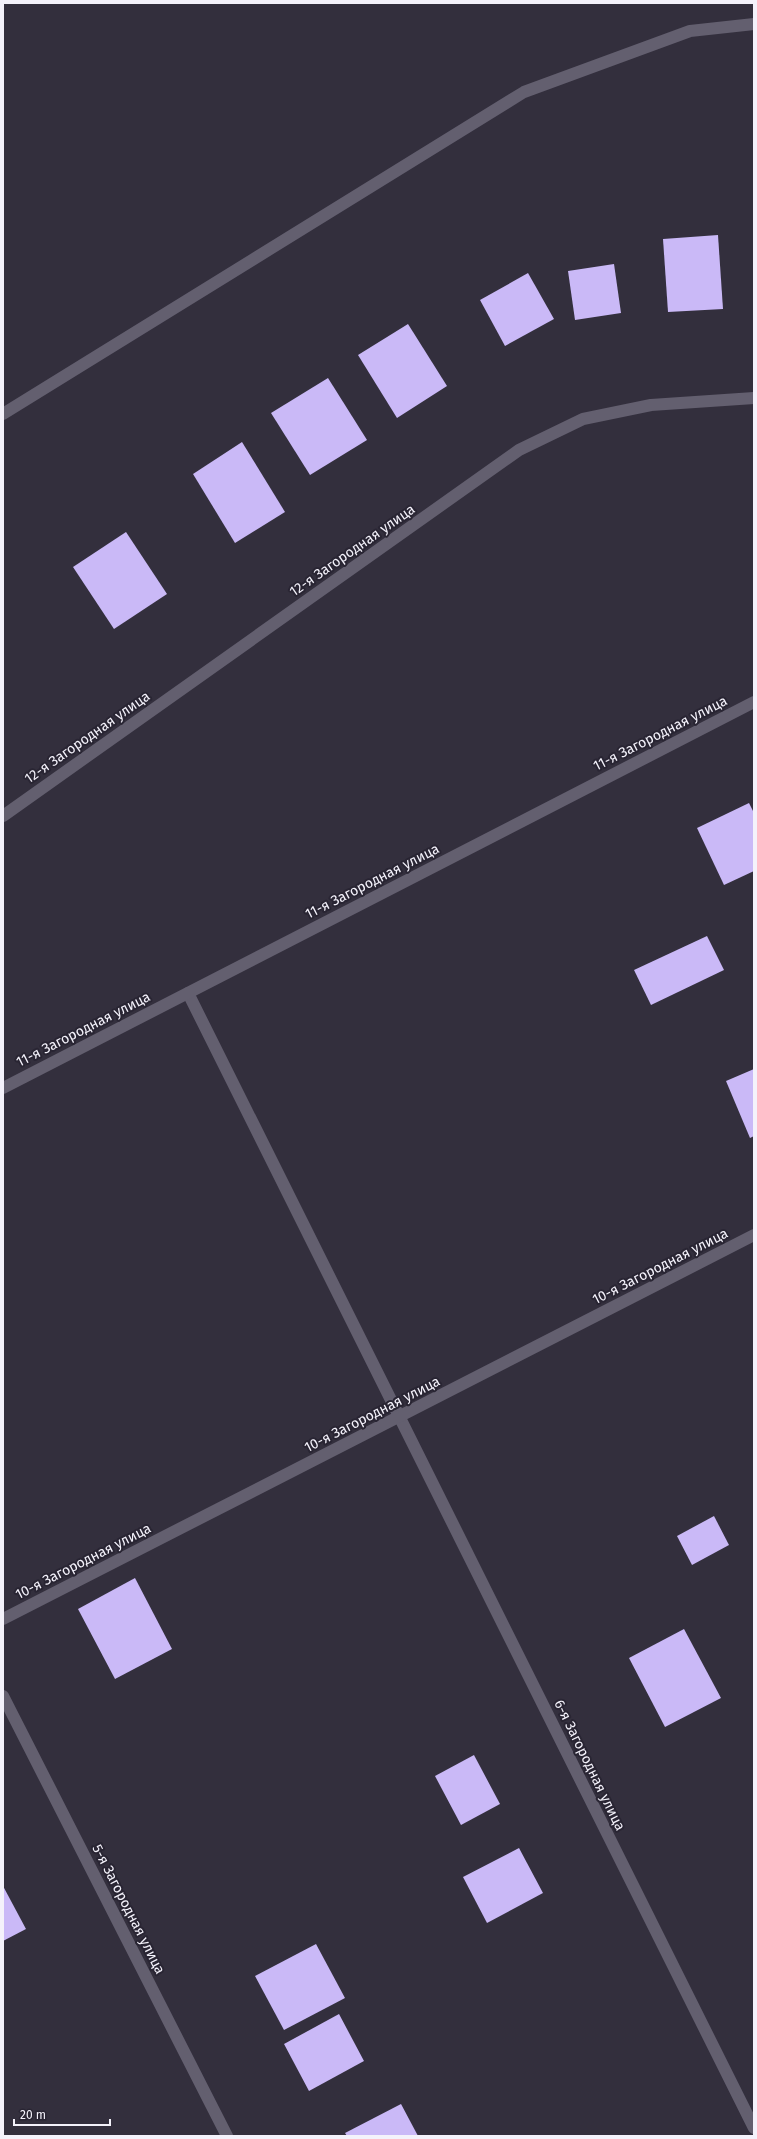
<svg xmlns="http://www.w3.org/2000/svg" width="757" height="2139" viewBox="0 0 757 2139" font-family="'Fira Sans',sans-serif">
<rect width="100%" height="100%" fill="#332f3d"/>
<g fill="#cab9f7">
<path d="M718 235 723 309 668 312 663 239Z"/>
<path d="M614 264 621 313 575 320 568 271Z"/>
<path d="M528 273 554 319 505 346 480 300Z"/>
<path d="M408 324 447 386 397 418 358 355Z"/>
<path d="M328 378 367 440 310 475 271 413Z"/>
<path d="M242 442 285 512 235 543 193 474Z"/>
<path d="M126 532 167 594 114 629 73 567Z"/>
<path d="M749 803 754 813V871L724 885 697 828Z"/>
<path d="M707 936 724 970 651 1005 634 970Z"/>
<path d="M754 1069V1136L750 1138 726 1081Z"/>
<path d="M714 1516 729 1545 692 1565 677 1536Z"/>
<path d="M135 1578 172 1649 115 1679 78 1609Z"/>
<path d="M684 1629 721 1698 665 1727 629 1658Z"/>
<path d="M474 1755 500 1804 461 1825 435 1776Z"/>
<path d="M519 1848 543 1893 487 1923 463 1877Z"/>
<path d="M3 1886 26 1929 3 1941Z"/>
<path d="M316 1944 345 1998 284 2030 255 1976Z"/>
<path d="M339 2014 364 2061 309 2091 284 2044Z"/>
<path d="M401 2104 418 2136H347L345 2133Z"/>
</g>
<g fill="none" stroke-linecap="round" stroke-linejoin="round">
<g stroke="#635f6f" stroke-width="12">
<path d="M3 414 524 92 690 31 754 24"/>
<path d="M188 993 399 1416"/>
</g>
<g stroke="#635f6f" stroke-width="12">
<path d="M3 816 519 450 583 419 651 405 754 398"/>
<path d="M3 1088 754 702"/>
<path d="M399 1416 754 2128"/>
<path d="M3 1619 754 1235"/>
<path d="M3 1696 227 2136"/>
</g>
</g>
<g text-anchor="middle" stroke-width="4" stroke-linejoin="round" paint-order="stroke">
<g font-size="14" fill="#f4f2fb" stroke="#292533">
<text transform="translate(352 550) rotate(-35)" y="5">12-я Загородная улица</text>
<text transform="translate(660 733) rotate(-27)" y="5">11-я Загородная улица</text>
<text transform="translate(87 737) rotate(-35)" y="5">12-я Загородная улица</text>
<text transform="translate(372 881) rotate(-27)" y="5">11-я Загородная улица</text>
<text transform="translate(83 1029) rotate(-27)" y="5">11-я Загородная улица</text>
<text transform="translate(660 1266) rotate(-27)" y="5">10-я Загородная улица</text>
<text transform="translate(372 1414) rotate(-27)" y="5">10-я Загородная улица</text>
<text transform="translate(83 1561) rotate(-27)" y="5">10-я Загородная улица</text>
<text transform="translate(590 1765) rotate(64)" y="5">6-я Загородная улица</text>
<text transform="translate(129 1909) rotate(63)" y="5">5-я Загородная улица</text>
</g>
</g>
<rect width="757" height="2139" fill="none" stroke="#f4f2fb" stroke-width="8"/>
<path d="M14 2119v6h96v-6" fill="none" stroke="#f4f2fb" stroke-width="2"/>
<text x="20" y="2119" font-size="12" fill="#f4f2fb" stroke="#292533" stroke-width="3" paint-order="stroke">20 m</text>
</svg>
